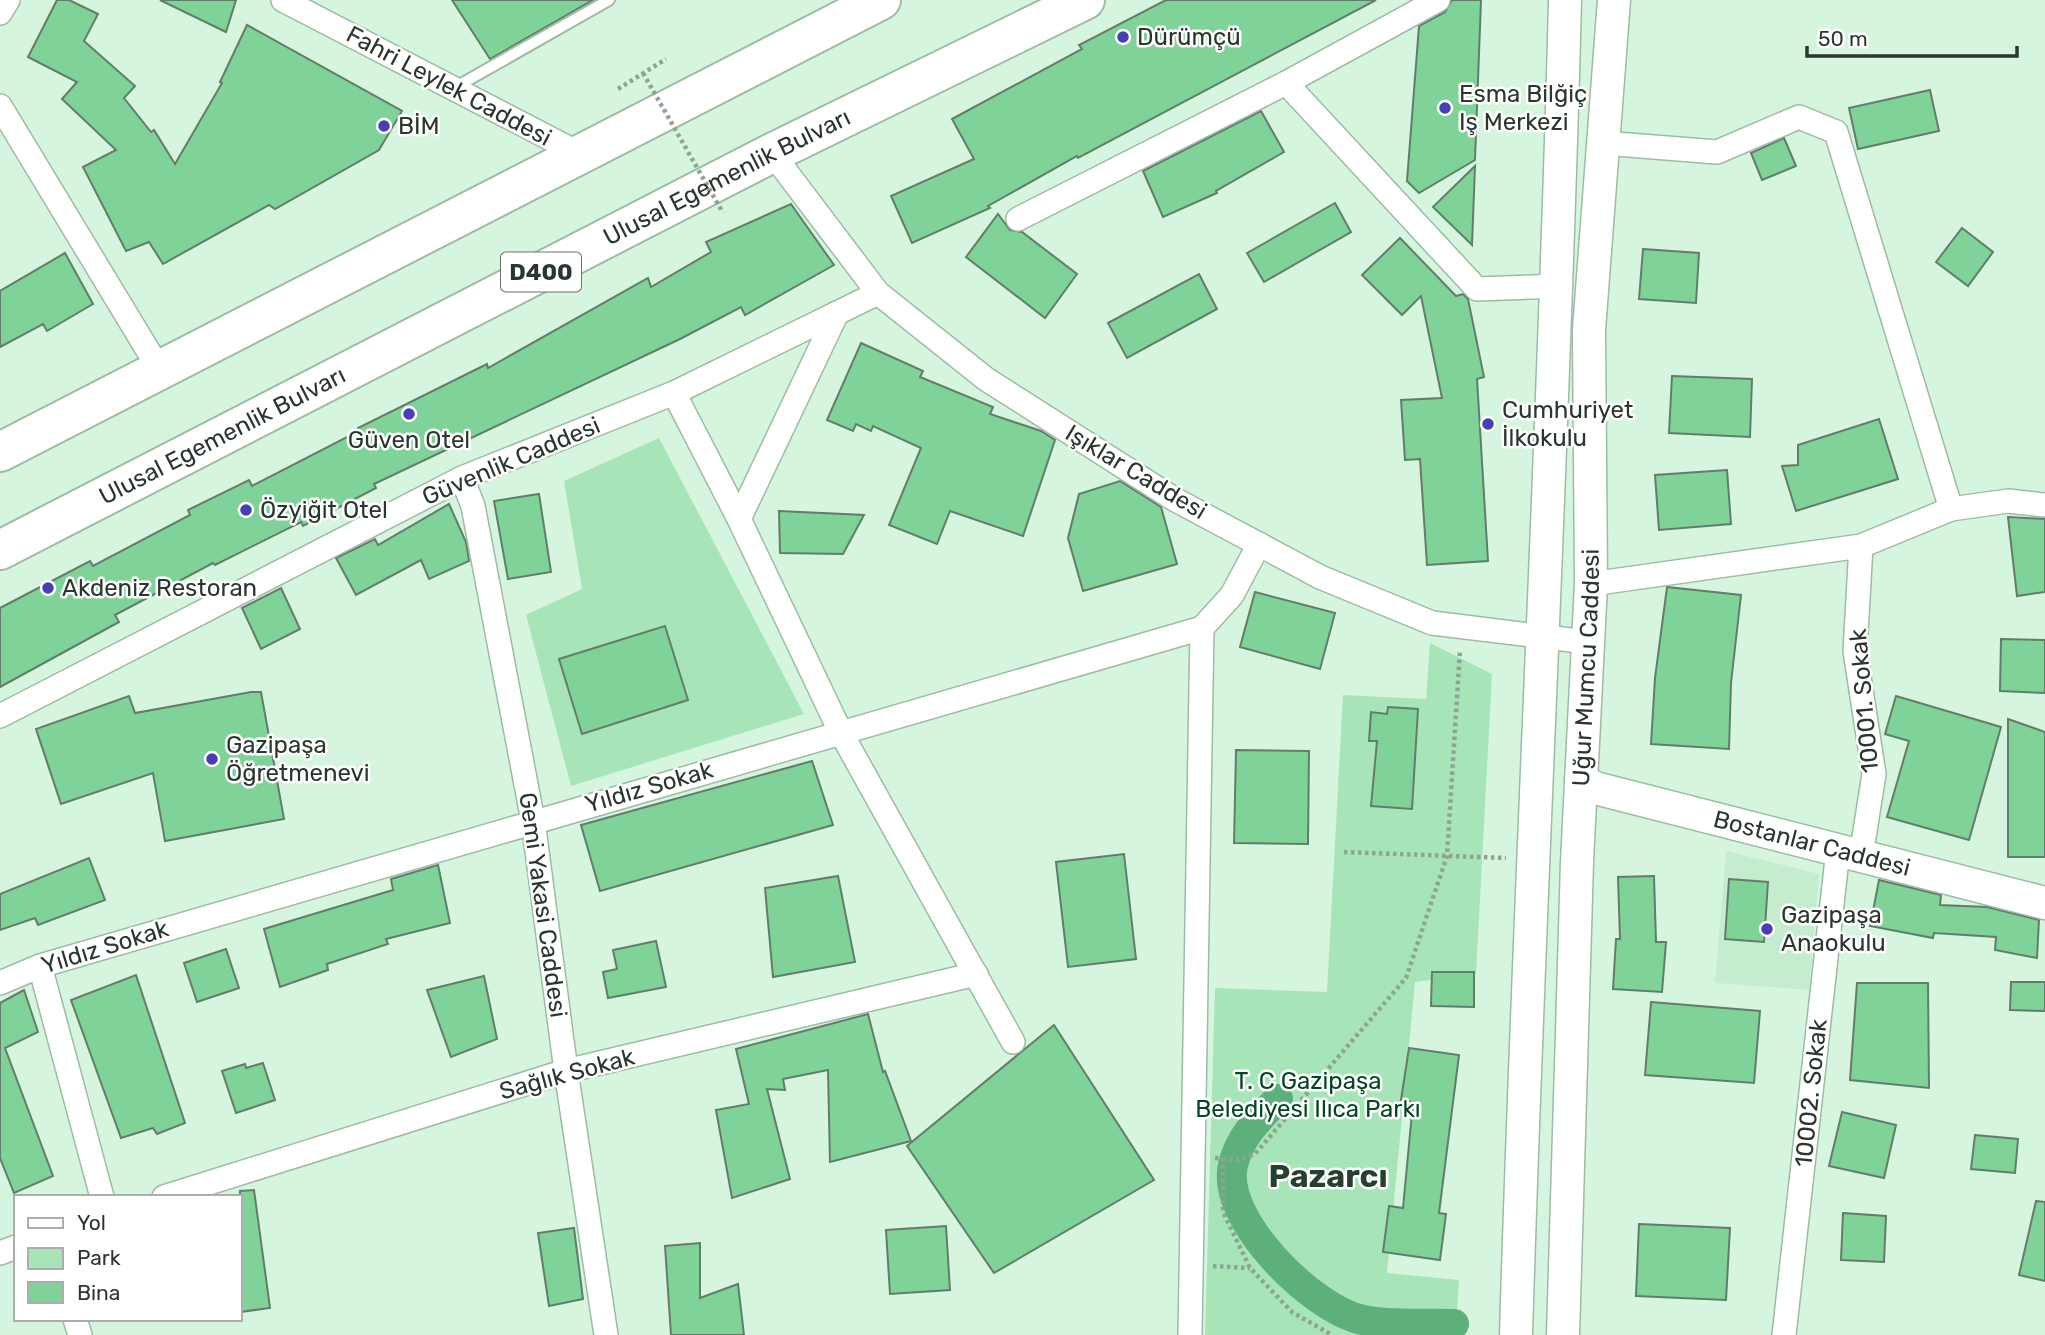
<svg xmlns="http://www.w3.org/2000/svg" width="2045" height="1335" viewBox="0 0 2045 1335" font-family="Rubik,sans-serif">
<rect width="100%" height="100%" fill="#d6f5de"/>
<path fill="#c6ecd0" d="M1726 851 1819 874 1809 990 1715 983Z"/>
<g fill="#a7e5b9">
<path d="M659 438 804 714 571 786 526 615 582 589 564 481Z"/>
<path d="M1430 643 1492 674 1476 974 1415 982 1387 1273 1459 1280 1457 1312 1443 1335H1205L1215 988 1327 992 1343 695 1426 699Z"/>
</g>
<g fill="none" stroke-linecap="round" stroke-linejoin="round">
<path stroke="#5db079" stroke-width="30" d="M1278 1099C1258 1120 1240 1136 1233 1165 1220 1219 1313 1310 1363 1320 1391 1326 1425 1323 1454 1324"/>
</g>
<g fill="#7fd399" stroke="#627d69" stroke-width="2">
<path d="M57 0H69L98 14 84 41 135 86 124 98 151 132 154 130 175 164 222 83 220 82 247 25 402 111 379 150 275 209 269 205 163 264 149 242 126 251 83 167 116 150 62 99 77 82 28 57Z"/>
<path d="M160 0H236L226 32Z"/>
<path d="M452 0H593L490 59Z"/>
<path d="M1166 0H1376L1078 158 1077 156 988 206 990 208 912 243 891 196 974 159 952 119 1082 49 1079 45Z"/>
<path d="M1452 0H1481L1475 160 1419 193 1407 181 1419 26 1445 12Z"/>
<path d="M1930 90 1939 131 1858 149 1849 108Z"/>
<path d="M1261 111 1284 152 1216 191 1217 193 1163 217 1143 171Z"/>
<path d="M1784 138 1796 166 1762 180 1751 153Z"/>
<path d="M1475 166 1472 245 1433 207Z"/>
<path d="M1335 203 1351 232 1264 282 1247 253Z"/>
<path d="M791 204 834 265 745 315 741 307 680 339 374 484 376 488 303 526 301 522 215 565 213 563 115 615 119 622 0 687V608L90 561 93 566 190 515 188 510 249 480 252 486 359 431 358 428 487 364 488 368 648 278 651 287 711 252 706 242Z"/>
<path d="M998 214 1010 230 1022 232 1077 274 1045 318 966 257Z"/>
<path d="M1962 228 1993 252 1968 286 1936 262Z"/>
<path d="M1400 238 1456 296 1463 294 1468 299 1484 377 1477 379 1488 561 1427 565 1420 459 1405 460 1401 400 1442 398 1421 296 1402 315 1362 275Z"/>
<path d="M1643 249 1699 253 1696 303 1639 299Z"/>
<path d="M65 253 93 304 47 331 43 324 0 347V291Z"/>
<path d="M1199 274 1217 309 1127 358 1108 323Z"/>
<path d="M861 343 923 371 920 377 993 407 990 414 1041 431 1055 440 1023 536 950 511 937 544 889 525 921 448 873 426 871 431 856 424 853 431 827 420Z"/>
<path d="M1672 376 1752 379 1750 437 1669 433Z"/>
<path d="M1879 419 1898 479 1796 511 1782 466 1798 465V445Z"/>
<path d="M1727 470 1731 524 1659 530 1655 475Z"/>
<path d="M1120 481 1161 507 1177 564 1083 591 1068 538 1079 494Z"/>
<path d="M539 494 551 572 508 579 494 501Z"/>
<path d="M449 504 466 542 469 561 429 579 421 560 356 595 336 558 375 539 378 545Z"/>
<path d="M779 511 864 515 843 554 780 553Z"/>
<path d="M2008 517 2045 519V592L2017 596Z"/>
<path d="M1667 587 1741 595 1731 683 1729 749 1651 744 1655 678Z"/>
<path d="M281 588 300 629 261 649 242 608Z"/>
<path d="M1255 592 1335 613 1320 669 1240 647Z"/>
<path d="M665 626 688 700 582 734 559 659Z"/>
<path d="M2001 639 2045 640V693L2000 691Z"/>
<path d="M251 692H261L284 819 165 841 153 773 61 804 36 729 129 696 135 713Z"/>
<path d="M1896 696 2001 727 1969 840 1887 817 1909 741 1885 734Z"/>
<path d="M1388 707 1418 709 1412 809 1371 806 1377 741H1369L1371 712 1387 714Z"/>
<path d="M2008 719 2045 732V857H2008Z"/>
<path d="M1236 750 1309 751 1308 844 1234 843Z"/>
<path d="M812 761 833 825 600 891 581 825Z"/>
<path d="M1124 854 1136 959 1068 967 1056 862Z"/>
<path d="M89 858 105 900 38 925 35 918 0 930V894Z"/>
<path d="M438 865 450 923 386 939 388 944 327 964 328 970 280 987 264 929 393 890 391 879Z"/>
<path d="M838 876 855 962 773 977 765 888Z"/>
<path d="M1654 876 1656 942H1666L1662 992 1613 989 1616 939H1620L1618 877Z"/>
<path d="M1729 879 1768 882 1764 942 1725 939Z"/>
<path d="M1879 880 1941 895 1940 905 1987 907 2039 920 2037 958 1995 950 1996 937 1934 933 1933 938 1870 926Z"/>
<path d="M656 941 666 987 608 998 603 972 617 969 613 950Z"/>
<path d="M226 949 239 988 197 1002 184 963Z"/>
<path d="M1432 972H1474V1007L1431 1006Z"/>
<path d="M136 975 185 1123 157 1134 153 1128 121 1138 71 1000Z"/>
<path d="M484 976 497 1039 451 1057 427 990Z"/>
<path d="M2011 982H2045V1011L2010 1010Z"/>
<path d="M1857 983H1928L1929 1088 1850 1080Z"/>
<path d="M24 990 38 1032 5 1048 53 1176 14 1193 0 1158V1003Z"/>
<path d="M1651 1002 1760 1011 1754 1083 1645 1075Z"/>
<path d="M868 1014 883 1072 885 1071 911 1141 830 1162 828 1070 783 1079 785 1090 767 1089 790 1179 732 1198 716 1110 749 1104 736 1049Z"/>
<path d="M1054 1025 1154 1180 994 1273 907 1146Z"/>
<path d="M1409 1048 1459 1055 1439 1213 1446 1214 1440 1260 1383 1252 1389 1206 1403 1208 1413 1102 1401 1100Z"/>
<path d="M263 1063 275 1100 236 1113 222 1071 245 1064 246 1068Z"/>
<path d="M1842 1112 1896 1125 1884 1178 1829 1166Z"/>
<path d="M1975 1135 2018 1139 2015 1173 1971 1169Z"/>
<path d="M254 1190 270 1308 240 1312V1191Z"/>
<path d="M2036 1201 2045 1202V1281L2019 1275Z"/>
<path d="M1843 1213 1886 1216 1884 1262 1841 1260Z"/>
<path d="M1639 1224 1730 1228 1726 1300 1636 1296Z"/>
<path d="M946 1226 950 1290 890 1294 886 1230Z"/>
<path d="M574 1228 583 1299 549 1306 538 1233Z"/>
<path d="M700 1243V1298L738 1284 744 1335H671L665 1246Z"/>
</g>
<g fill="none" stroke-linecap="round" stroke-linejoin="round">
<g stroke="#9dbba5" stroke-width="14">
<path id="lane" d="M454 88 609 0"/>
</g>
<g stroke="#9dbba5" stroke-width="26">
<g id="street">
<path d="M283 0 578 153"/>
<path d="M0 13 8 0"/>
<path d="M1286 83 1477 289 1558 286"/>
<path d="M0 106 161 372"/>
<path d="M1603 143 1717 152 1799 117 1836 132 1951 509"/>
<path d="M772 153 878 293 986 379 1174 499 1320 577 1432 623 1587 642"/>
<path d="M1018 219 1286 83 1438 0"/>
<path d="M674 393 739 519 840 731 1013 1042"/>
<path d="M462 478 473 506 533 821 566 1071 606 1335"/>
<path d="M739 519 837 313"/>
<path d="M1861 546 1855 651 1874 774 1861 856"/>
<path d="M1591 584 1861 546 1951 509 2008 501 2045 505"/>
<path d="M0 716 462 478 674 393 878 293"/>
<path d="M40 966 102 1197"/>
<path d="M0 983 40 966 1202 628 1232 595 1259 544"/>
<path d="M164 1197 566 1071 976 974"/>
<path d="M0 1253 16 1247"/>
<path d="M75 1319 80 1335"/>
<path d="M1190 1335 1202 628"/>
<path d="M1784 1335 1838 850"/>
</g>
</g>
<g stroke="#9dbba5" stroke-width="35">
<g id="secondary">
<path id="s1" d="M1581 780 1595 788 2045 903"/>
<path d="M1516 1335C1529 890 1554 445 1565 0"/>
<path id="s2" d="M1563 1335 1577 862 1591 584 1589 330 1614 0"/>
</g>
</g>
<g stroke="#9dbba5" stroke-width="42">
<g id="highway">
<path d="M0 452 881 0"/>
<path id="s3" d="M0 550 772 153 1085 0"/>
</g>
</g>
<g stroke="#8da493" stroke-width="4.5" stroke-dasharray="3.5 3.5" stroke-linecap="butt">
<path d="M618 89 666 59"/>
<path d="M1344 852 1506 858"/>
<path d="M1215 1158 1239 1160 1255 1154 1406 978 1447 856 1460 650"/>
<path d="M1223 1158V1212L1250 1268 1292 1312 1332 1335"/>
<path d="M1213 1266 1250 1268"/>
</g>
<use href="#lane" stroke="#fff" stroke-width="10"/>
<use href="#street" stroke="#fff" stroke-width="23"/>
<use href="#secondary" stroke="#fff" stroke-width="32"/>
<use href="#highway" stroke="#fff" stroke-width="38"/>
<path stroke="#8da493" stroke-width="4.5" stroke-dasharray="3.5 3.5" stroke-linecap="butt" d="M643 73 723 213"/>
</g>
<g fill="#483fb6" stroke="#fff" stroke-width="2.5">
<circle cx="1123" cy="37" r="7"/>
<circle cx="1445" cy="108" r="7"/>
<circle cx="384" cy="126" r="7"/>
<circle cx="409" cy="414" r="7"/>
<circle cx="1488" cy="424" r="7"/>
<circle cx="246" cy="510" r="7"/>
<circle cx="48" cy="588" r="7"/>
<circle cx="212" cy="759" r="7"/>
<circle cx="1767" cy="929" r="7"/>
</g>
<g text-anchor="middle" stroke-width="5" stroke-linejoin="round" paint-order="stroke">
<rect fill="#fff" stroke="#6a726d" stroke-width="2" x="501" y="252.5" width="80" height="39" rx="5"/>
<g font-size="23" font-weight="bold" fill="#2a362e">
<text x="541" y="280">D400</text>
</g>
<g font-size="24" fill="#2a362e" stroke="#fff" text-anchor="start">
<text x="1137" y="45">Dürümçü</text>
<text x="1459" y="102">Esma Bilğiç<tspan x="1459" dy="28">Iş Merkezi</tspan></text>
<text x="398" y="134">BİM</text>
<text x="1502" y="418">Cumhuriyet<tspan x="1502" dy="28">İlkokulu</tspan></text>
<text x="409" y="448" text-anchor="middle">Güven Otel</text>
<text x="260" y="518">Özyiğit Otel</text>
<text x="62" y="596">Akdeniz Restoran</text>
<text x="226" y="753">Gazipaşa<tspan x="226" dy="28">Öğretmenevi</tspan></text>
<text x="1781" y="923">Gazipaşa<tspan x="1781" dy="28">Anaokulu</tspan></text>
</g>
<g font-size="24" fill="#2a362e" stroke="#fff">
<text transform="translate(449 86) rotate(28)" y="8">Fahri Leylek Caddesi</text>
<text dy="8" stroke="none"><textPath href="#s3" startOffset="817">Ulusal Egemenlik Bulvarı</textPath></text>
<text dy="8" stroke="none"><textPath href="#s3" startOffset="250">Ulusal Egemenlik Bulvarı</textPath></text>
<text transform="translate(511 461) rotate(-23)" y="8">Güvenlik Caddesi</text>
<text transform="translate(1136 472) rotate(31)" y="8">Işıklar Caddesi</text>
<text dy="8" stroke="none"><textPath href="#s2" startOffset="668">Uğur Mumcu Caddesi</textPath></text>
<text transform="translate(1864 701) rotate(-95)" y="8">10001. Sokak</text>
<text transform="translate(649 787) rotate(-16)" y="8">Yıldız Sokak</text>
<text dy="8" stroke="none"><textPath href="#s1" startOffset="240">Bostanlar Caddesi</textPath></text>
<text transform="translate(543 905) rotate(82)" y="8">Gemi Yakasi Caddesi</text>
<text transform="translate(105 947) rotate(-17)" y="8">Yıldız Sokak</text>
<text transform="translate(567 1074) rotate(-15)" y="8">Sağlık Sokak</text>
<text transform="translate(1811 1093) rotate(-84)" y="8">10002. Sokak</text>
</g>
<g font-size="24" fill="#024622" stroke="#fff">
<text x="1308" y="1089">T. C Gazipaşa<tspan x="1308" dy="28">Belediyesi Ilıca Parkı</tspan></text>
</g>
<g font-size="32" font-weight="bold" fill="#27402e" stroke="#fff">
<text x="1328" y="1187">Pazarcı</text>
</g>
</g>
<rect x="14" y="1195" width="228" height="126" fill="#ffffff" stroke="#aaafab" stroke-width="2"/>
<rect x="28" y="1218" width="35" height="10" fill="#ffffff" stroke="#aaafab" stroke-width="2"/>
<text x="77" y="1230" font-size="21" fill="#2a362e">Yol</text>
<rect x="28" y="1248" width="35" height="21" fill="#a7e5b9" stroke="#aaafab" stroke-width="2"/>
<text x="77" y="1265" font-size="21" fill="#2a362e">Park</text>
<rect x="28" y="1282" width="35" height="21" fill="#7fd399" stroke="#aaafab" stroke-width="2"/>
<text x="77" y="1300" font-size="21" fill="#2a362e">Bina</text>
<path d="M1807 46v10h210v-10" fill="none" stroke="#2a362e" stroke-width="3.5"/>
<text x="1818" y="46" font-size="21" fill="#2a362e" stroke="#ffffff" stroke-width="5" paint-order="stroke">50 m</text>
</svg>
